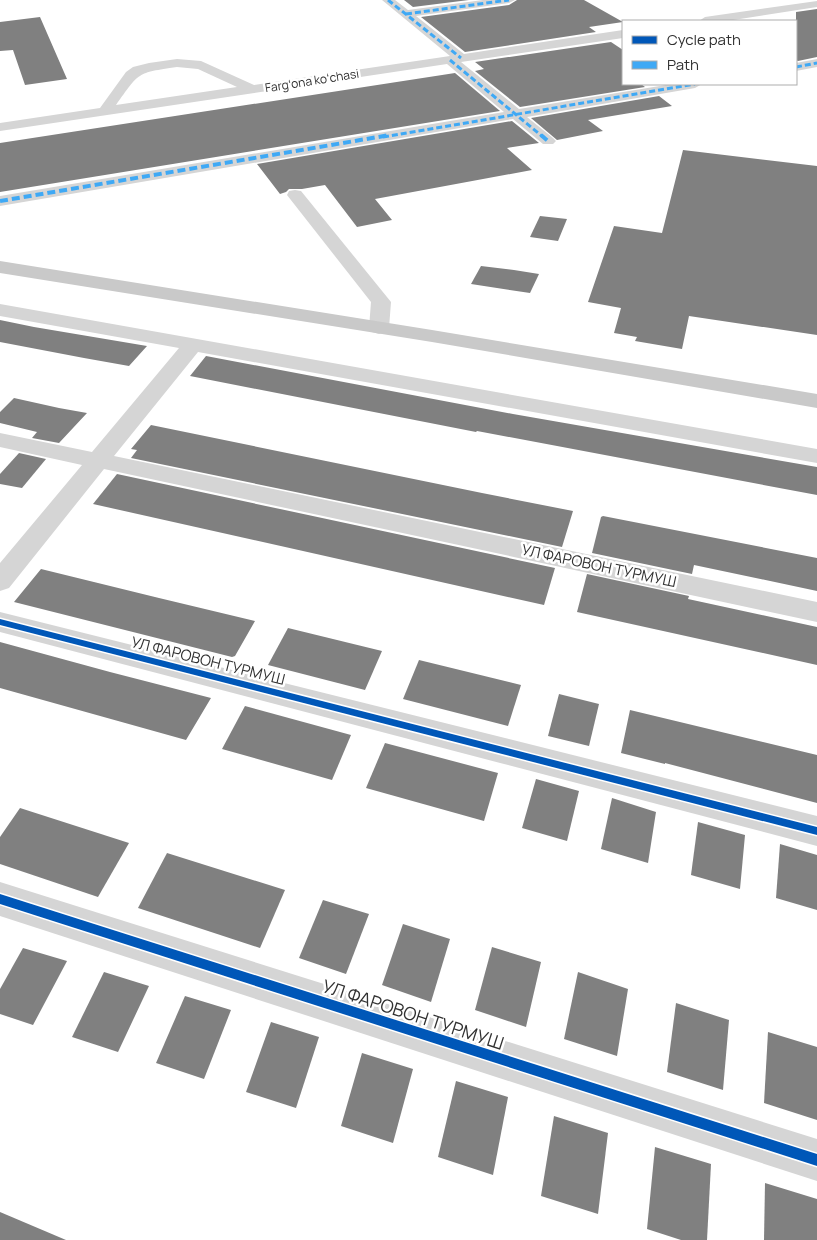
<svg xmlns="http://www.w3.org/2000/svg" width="817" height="1240" viewBox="0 0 817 1240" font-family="Manrope,sans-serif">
<rect width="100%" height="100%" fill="#fff"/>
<g fill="#808080">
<path d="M404 0H469L413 7Z"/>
<path d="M517 0H584L623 22 589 27 596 32 465 52 421 17 509 5Z"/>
<path d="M817 9V57L798 61 796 60V12Z"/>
<path d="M40 17 67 79 25 85 13 50 0 51V22Z"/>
<path d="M611 42 623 50V84H641L645 87 520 107 475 71 484 69 475 62Z"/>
<path d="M455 73 500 111 0 192V143Z"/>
<path d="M659 96 672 106 588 120 603 131 557 140 531 118Z"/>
<path d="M512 121 539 143 507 148 532 170 375 199 392 220 357 227 325 185 302 189H289L286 192 280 194 257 164Z"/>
<path d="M683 150 817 166V335L689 316 682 349 635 341 637 337 614 333 621 308 588 302 614 226 662 233Z"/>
<path d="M540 216 567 219 558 241 530 237Z"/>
<path d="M481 266 514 270 539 274 530 293 471 284Z"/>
<path d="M0 320 34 327 147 346 129 366 84 358 0 342Z"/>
<path d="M206 356 513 414 817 467V495L477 431 476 432 190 376Z"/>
<path d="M14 398 59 408 87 413 59 443 32 438 37 432 0 423V412Z"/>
<path d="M151 425 482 493 573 511 562 547 131 458 137 450 131 449Z"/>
<path d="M19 453 46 459 22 488 0 484V474Z"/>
<path d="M117 474 555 568 544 605 93 504Z"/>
<path d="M603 516 817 558V591L694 565 692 574 592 553 601 517Z"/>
<path d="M41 569 159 598 255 621 235 656 232 657 14 602Z"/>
<path d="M587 574 689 596 688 599 817 627V665L577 612Z"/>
<path d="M288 628 382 651 365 690 268 665Z"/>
<path d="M0 642 110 672 211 698 186 740 0 688Z"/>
<path d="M419 660 521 685 508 726 403 699Z"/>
<path d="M559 694 599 704 589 746 548 736Z"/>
<path d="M245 706 351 735 332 780 222 749Z"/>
<path d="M630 710 817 755V803L665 763V764L621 753Z"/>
<path d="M385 743 498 773 484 821 366 788Z"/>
<path d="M536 779 579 791 567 841 522 828Z"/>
<path d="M612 798 656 812 648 863 601 849Z"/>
<path d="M20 808 129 843 98 897 0 864V837Z"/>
<path d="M698 822 745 835 740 889 691 875Z"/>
<path d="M780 844 817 855V910L776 898Z"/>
<path d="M167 853 285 890 260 948 138 908Z"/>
<path d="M323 900 369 914 346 974 299 958Z"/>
<path d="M403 924 450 939 431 1002 382 985Z"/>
<path d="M492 947 541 962 526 1027 475 1010Z"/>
<path d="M23 948 67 961 33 1025 0 1014V989Z"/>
<path d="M104 972 149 986 118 1052 72 1037Z"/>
<path d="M578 972 628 989 617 1056 564 1039Z"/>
<path d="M185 996 231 1010 204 1079 156 1063Z"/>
<path d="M676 1003 729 1020 723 1090 667 1072Z"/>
<path d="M271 1022 319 1037 296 1108 246 1092Z"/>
<path d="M768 1032 817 1047V1120L764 1103Z"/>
<path d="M362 1053 413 1069 393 1143 341 1126Z"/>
<path d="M456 1081 508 1097 493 1175 438 1157Z"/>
<path d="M554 1116 608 1133 598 1214 541 1196Z"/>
<path d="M655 1147 711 1164 707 1240H681L647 1229Z"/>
<path d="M765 1183 817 1199V1240H764Z"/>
<path d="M0 1212 66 1240H0Z"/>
</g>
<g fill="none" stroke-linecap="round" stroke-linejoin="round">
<g fill="#d5d5d5" fill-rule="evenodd">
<path d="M382 0H395L408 10 483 0H515L509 3 416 16 464 54 623 30V38L461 62 519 109 672 84H702L695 88 527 117 553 138 556 141 553 144H543L513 119 0 206V196L504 112 447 64 0 131V123L100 108 126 72 133 67 149 63 177 59 201 61 254 85 450 56ZM177 67 198 69 237 87 116 105C140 72 136 73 177 67Z"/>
<path d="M817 1V7L727 21H699L705 17Z"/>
<path d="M817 59V67L796 71V63Z"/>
<path d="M295 190 301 191 391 302 389 328 386 332 379 334 372 332 369 328 371 302 287 195 289 191Z"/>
<path d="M0 304 817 449V463L198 352 114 456 817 602V622L104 469 9 588 0 591V563L82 465 0 447V433L92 452 179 348 0 316Z"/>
<path d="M0 612 817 816V846L0 632Z"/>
<path d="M0 882 817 1139V1181L0 916Z"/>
</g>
<path fill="#c9c9c9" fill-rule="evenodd" d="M0 261 432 330 817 394V408L432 342 0 273Z"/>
<g stroke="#3fa9f5" stroke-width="3" stroke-dasharray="6 3" stroke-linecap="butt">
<path d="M388 0 461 58"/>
<path d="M406 14 509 0"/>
<path d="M450 60 543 137"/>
<path d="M796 67 817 63"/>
<path d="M383 137 695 84"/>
</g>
<g stroke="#3fa9f5" stroke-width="4" stroke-dasharray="8 4" stroke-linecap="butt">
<path d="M541 135 548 141"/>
<path d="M0 201 390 135"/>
</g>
<g stroke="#fff" stroke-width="3">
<g id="cycleway">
<path d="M0 619 817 827V835L0 625Z"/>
<path d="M0 894 817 1154V1166L0 904Z"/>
</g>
</g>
<use href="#cycleway" fill="#0057b8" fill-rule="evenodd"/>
</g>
<g text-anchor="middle" stroke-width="5" stroke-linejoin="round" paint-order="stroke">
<g font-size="12" fill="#313131" stroke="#fff">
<text transform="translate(312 81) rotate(-9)" y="4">Fargʻona koʻchasi</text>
</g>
<g font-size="15" fill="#313131" stroke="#fff">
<text transform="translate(599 566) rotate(12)" y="5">УЛ ФАРОВОН ТУРМУШ</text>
<text transform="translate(208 661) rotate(14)" y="5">УЛ ФАРОВОН ТУРМУШ</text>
</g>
<g font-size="18" fill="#313131" stroke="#fff">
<text transform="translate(413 1015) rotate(18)" y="6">УЛ ФАРОВОН ТУРМУШ</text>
</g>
</g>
<rect x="622" y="20" width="175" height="65" fill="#ffffff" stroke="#adadad"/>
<rect x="632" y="36" width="25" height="8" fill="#0057b8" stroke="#adadad"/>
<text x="667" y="45" font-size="15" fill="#313131">Cycle path</text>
<rect x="632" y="61" width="25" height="8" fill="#3fa9f5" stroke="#adadad"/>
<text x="667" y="70" font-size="15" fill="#313131">Path</text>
</svg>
